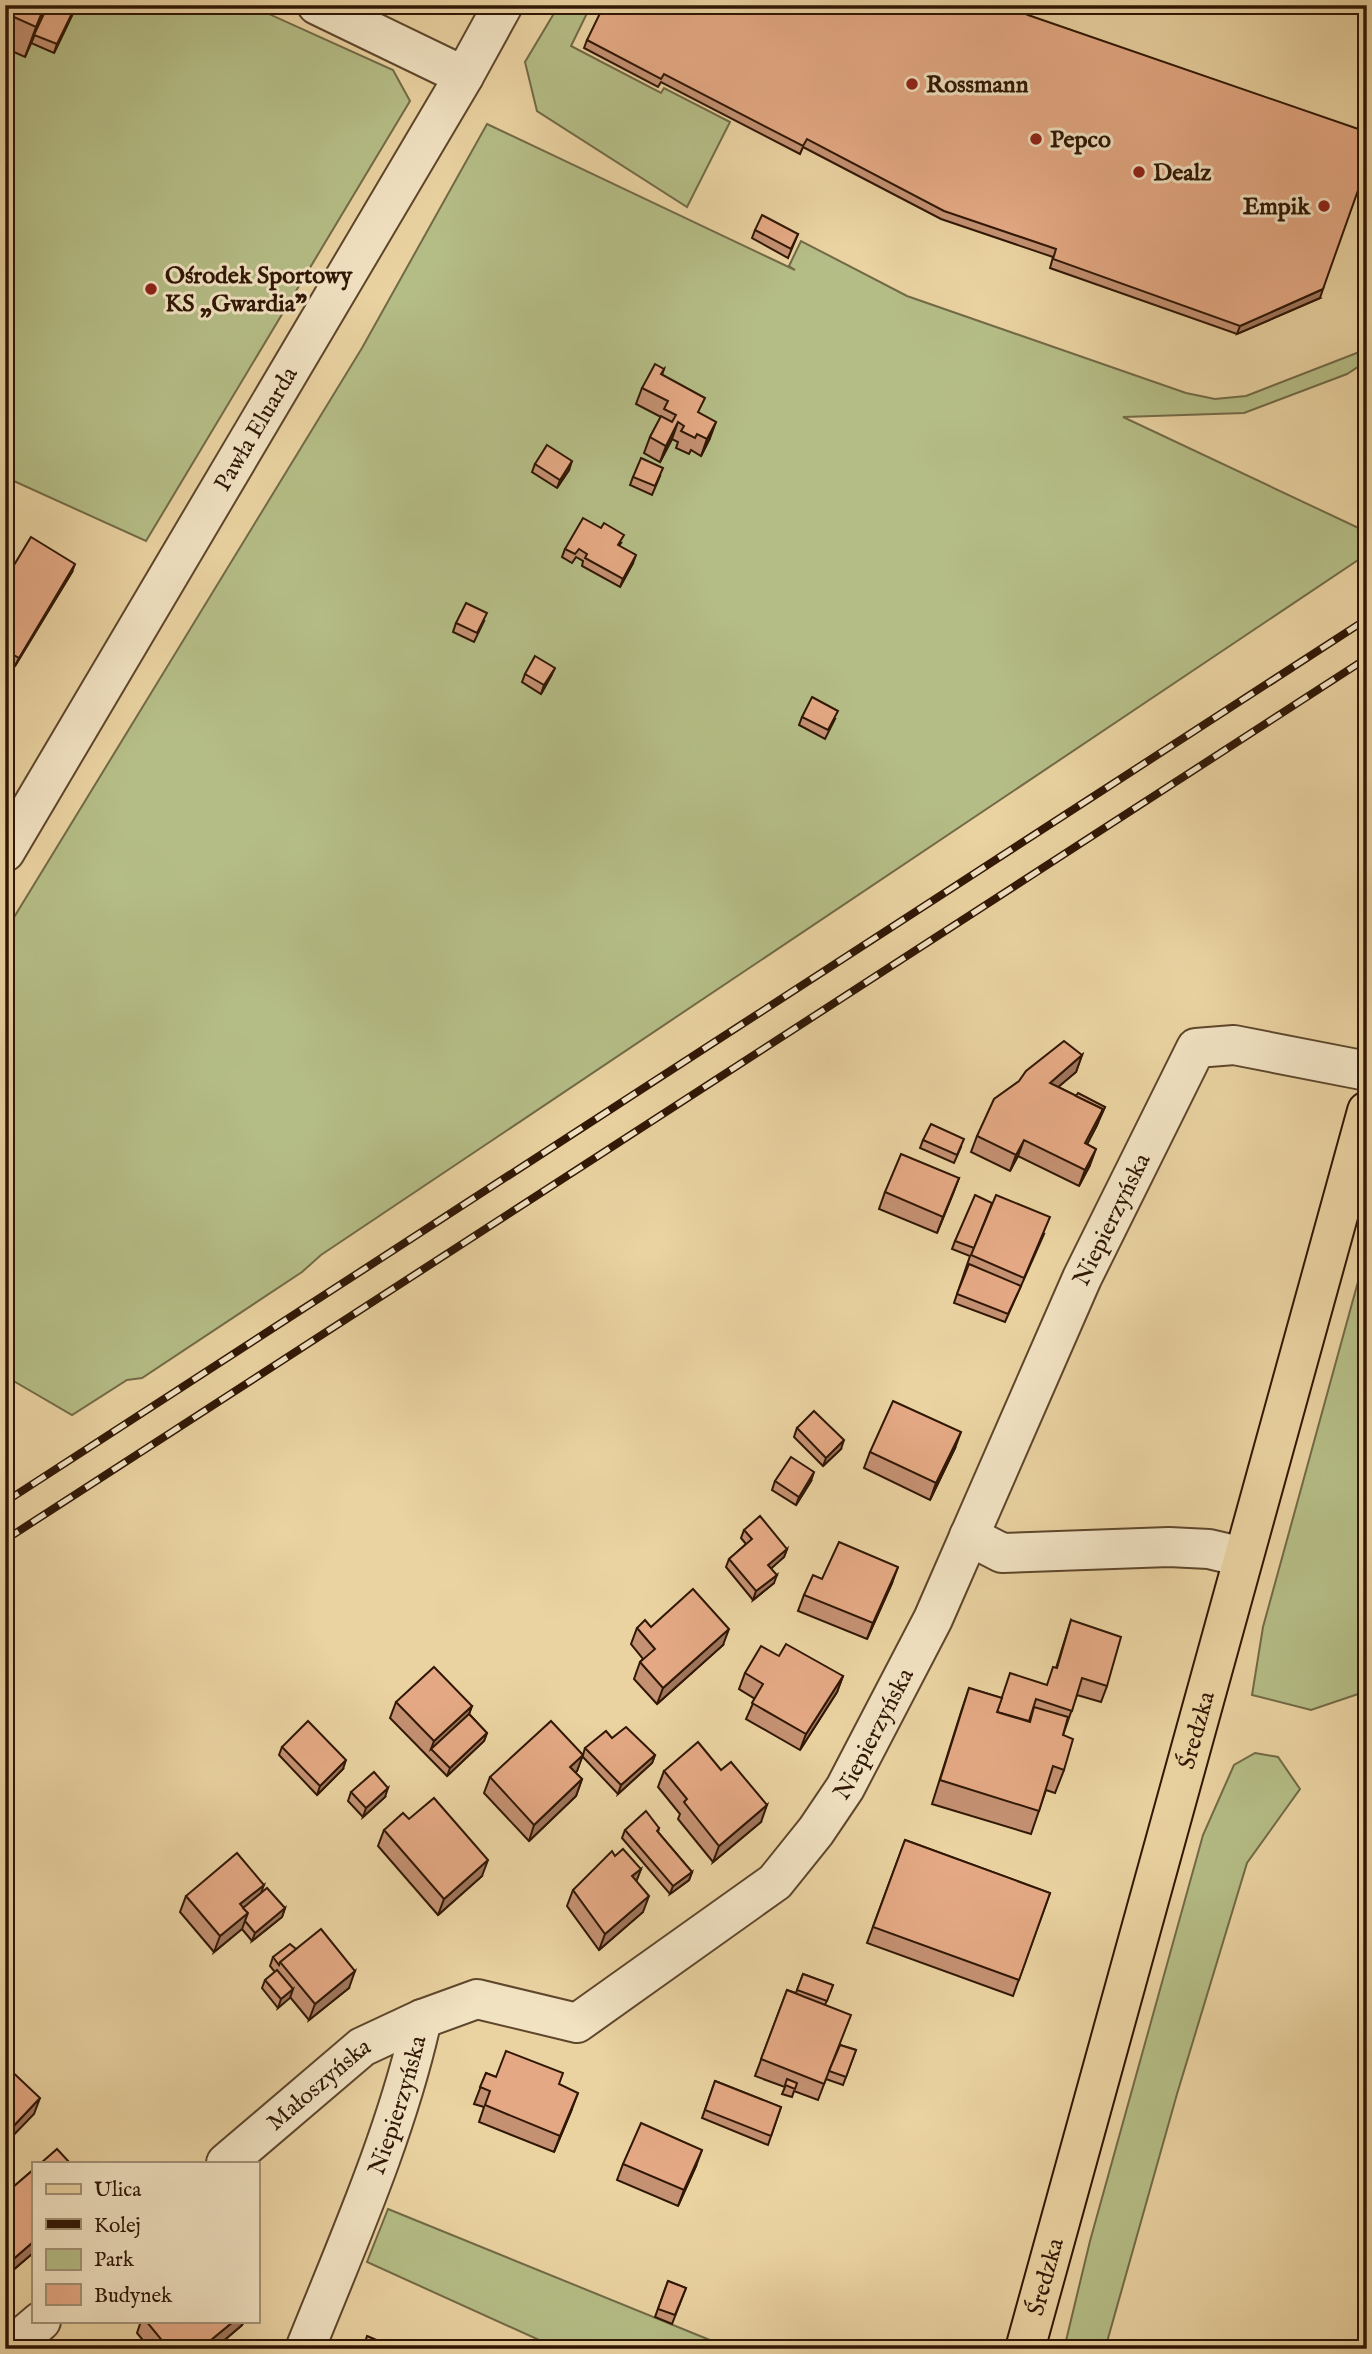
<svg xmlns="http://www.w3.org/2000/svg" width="1372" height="2354" viewBox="0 0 1372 2354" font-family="'IM FELL English',serif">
<rect width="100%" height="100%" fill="#ead2a1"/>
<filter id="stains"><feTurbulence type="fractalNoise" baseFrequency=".00286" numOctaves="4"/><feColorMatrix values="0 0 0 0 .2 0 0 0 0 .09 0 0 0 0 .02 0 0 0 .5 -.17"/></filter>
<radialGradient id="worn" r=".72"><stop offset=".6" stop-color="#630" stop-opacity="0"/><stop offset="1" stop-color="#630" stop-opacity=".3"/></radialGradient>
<g fill="#b5bd86" stroke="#726a46" stroke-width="2">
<path d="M5 5H249L393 70 410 101 146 541 5 477Z"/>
<path d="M559 5H591L571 46 661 93 664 88 730 122 687 207 537 111 525 62Z"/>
<path d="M487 124 795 270 789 266 801 241 907 296 1186 393 1215 399 1246 396 1367 349V361L1347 374 1244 413 1123 417 1367 532V554L321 1255 302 1272 142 1378 127 1380 72 1415 5 1376V932L362 348Z"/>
<path d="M1367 1249V1691L1311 1710 1252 1695 1263 1627Z"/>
<path d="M1255 1753 1278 1757 1300 1789 1247 1863 1177 2094 1105 2349H1064L1090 2241 1203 1835 1234 1765Z"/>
<path d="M388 2209 732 2349H559L367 2262Z"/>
</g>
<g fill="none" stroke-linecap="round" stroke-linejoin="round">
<g stroke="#5e462c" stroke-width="42">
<g id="minor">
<path d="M317 5 464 76"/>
<path id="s1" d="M5 852 464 76 503 5"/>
<path d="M969 1536 1002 1553 1169 1547 1209 1549 1243 1557"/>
<path id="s2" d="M226 2163 362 2047 422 2019 477 1999 577 2023 775 1882 816 1831 845 1788 933 1619 1082 1278 1196 1048 1234 1045 1367 1071"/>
<path d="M8 2349 41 2321"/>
<path id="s3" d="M305 2349C348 2242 397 2132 422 2019"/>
</g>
</g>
<g stroke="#301705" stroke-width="42">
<g id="major">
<path id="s4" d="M1025 2349 1367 1111"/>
</g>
</g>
<use href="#minor" stroke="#f1e2c2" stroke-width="38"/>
<use href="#major" stroke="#ead2a1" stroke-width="38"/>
<g stroke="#301705" stroke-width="8">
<g id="rail">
<path d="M5 1502 1367 619"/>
<path d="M5 1540 1367 658"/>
</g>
</g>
<use href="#rail" stroke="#f1e2c2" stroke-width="5" stroke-dasharray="16" stroke-linecap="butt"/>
</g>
<g fill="#c49172" stroke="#301705" stroke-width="2">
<path d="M5 5H77L54 53 31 43 32 40 25 57 5 48Z"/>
<path d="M587 40 1320 298 1237 334 1050 268 1053 257 941 219 803 147 800 154 661 82 658 87 584 48Z"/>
<path d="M755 230 798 234 788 258 752 238Z"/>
<path d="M664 369 662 375 699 413 710 438 701 456 691 450 689 454 676 448 678 442 672 439 660 462 644 453 650 437 661 417 636 404 642 388Z"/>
<path d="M535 464 569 470 557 488 532 472Z"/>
<path d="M660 476 652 495 630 485 633 477Z"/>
<path d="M621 543 619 546 633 563 620 587 582 566 583 561 576 557 572 563 562 557 565 549Z"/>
<path d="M72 572 15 666 5 660V580Z"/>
<path d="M484 621 474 642 453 632 456 623Z"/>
<path d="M525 674 551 676 541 694 522 682Z"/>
<path d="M802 717 835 719 825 739 799 725Z"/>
<path d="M1082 1055 1076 1072 1058 1087 1076 1096 1105 1107 1097 1125 1087 1144 1090 1165 1079 1186 1018 1156 1010 1171 971 1152 977 1136Z"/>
<path d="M923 1140 961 1147 954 1163 920 1148Z"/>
<path d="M959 1178 937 1233 879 1209 885 1192Z"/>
<path d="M1044 1234 1005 1322 954 1303 970 1256 952 1249 955 1241Z"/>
<path d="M797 1428 841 1449 823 1466 794 1437Z"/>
<path d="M955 1448 930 1500 864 1468 870 1452Z"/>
<path d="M775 1481H811L796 1505 772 1490Z"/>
<path d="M744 1530 787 1549 784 1557 771 1568 774 1583 753 1600 726 1567 729 1559 746 1544 741 1538Z"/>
<path d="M892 1583 867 1639 798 1611 804 1595Z"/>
<path d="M1071 1620 1107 1686 1101 1702 1077 1695 1063 1735 1064 1770 1055 1793 1046 1790 1031 1834 932 1804 961 1712 969 1688 1001 1698 1047 1685 1056 1668Z"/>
<path d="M651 1627 723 1645 657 1704 634 1679 640 1662 643 1659 631 1644 637 1628Z"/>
<path d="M779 1656 843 1676 837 1692 800 1750 746 1719 755 1699 739 1689 745 1673Z"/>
<path d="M396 1702 472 1706 469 1714 487 1733 484 1741 447 1776 390 1718Z"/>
<path d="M612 1738 655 1755 652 1763 618 1794 582 1756 577 1771 575 1773 582 1779 576 1796 529 1841 484 1793 490 1777 583 1755 585 1748Z"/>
<path d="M282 1747 343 1769 317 1795 279 1755Z"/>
<path d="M664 1771 761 1822 713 1862 678 1819 680 1814 658 1787Z"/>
<path d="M351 1792 385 1797 363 1817 348 1801Z"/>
<path d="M409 1819 482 1876 438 1915 378 1846 384 1830Z"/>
<path d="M659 1828 658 1832 692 1872 689 1880 670 1894 622 1838 625 1830Z"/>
<path d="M905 1840 1050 1893 1013 1996 867 1943Z"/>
<path d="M615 1856 641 1869 636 1881 643 1912 599 1950 567 1906 573 1890Z"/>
<path d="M261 1893 285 1908 282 1917 252 1941 242 1929 214 1952 180 1912 186 1896Z"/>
<path d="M296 1949 349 1988 309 2020 290 1997 278 2008 262 1988 265 1980 275 1972 270 1966 273 1957Z"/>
<path d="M803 1974 833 1985 825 2005 840 2045 856 2050 843 2085 826 2079 818 2100 794 2091 792 2097 782 2094 785 2087 755 2076 787 1990 796 1993Z"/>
<path d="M486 2073 496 2077 559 2084 572 2109 554 2152 479 2122 484 2107 474 2104Z"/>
<path d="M715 2081 781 2107 768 2145 702 2118Z"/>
<path d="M623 2164 696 2166 678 2206 617 2180Z"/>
<path d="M33 2170V2253L5 2277V2194Z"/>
<path d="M668 2281 686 2288 672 2324 655 2317Z"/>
<path d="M141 2321H244L242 2325 214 2349H141L146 2344 137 2333Z"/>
</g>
<g fill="#a0765c" stroke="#301705" stroke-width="2">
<path d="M45 5H48L25 57 36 27Z"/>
<path d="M76 5H77L54 53 57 44Z"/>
<path d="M1323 289 1320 298 1237 334 1240 326Z"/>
<path d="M678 422 672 439 660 462 666 446Z"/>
<path d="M716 422 710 438 701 456 707 439Z"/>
<path d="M572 461 569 470 557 488 560 480Z"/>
<path d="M636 555 633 563 620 587 623 579Z"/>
<path d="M75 564 72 572 15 666 19 658Z"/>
<path d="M555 668 551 676 541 694 544 685Z"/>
<path d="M1082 1055 1076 1072 1044 1099 1050 1083Z"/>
<path d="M1103 1109 1097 1125 1079 1160 1085 1143Z"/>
<path d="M1024 1140 1018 1156 1010 1171 1016 1155Z"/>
<path d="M1096 1149 1090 1165 1079 1186 1085 1170Z"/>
<path d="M959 1178 953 1194 937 1233 943 1217Z"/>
<path d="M961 1432 955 1448 930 1500 936 1483Z"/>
<path d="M844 1440 841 1449 823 1466 826 1458Z"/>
<path d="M814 1472 811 1481 796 1505 799 1497Z"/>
<path d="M787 1549 784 1557 765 1574 768 1565Z"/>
<path d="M898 1567 892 1583 867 1639 873 1623Z"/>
<path d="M777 1575 774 1583 753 1600 756 1591Z"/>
<path d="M729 1629 723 1645 657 1704 663 1688Z"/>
<path d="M843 1676 837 1692 800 1750 806 1734Z"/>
<path d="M472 1706 466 1722 431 1749 434 1741Z"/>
<path d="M487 1733 484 1741 447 1776 450 1768Z"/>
<path d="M583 1755 577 1771 564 1783 570 1767Z"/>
<path d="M655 1755 652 1763 618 1794 621 1785Z"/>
<path d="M346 1760 343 1769 317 1795 320 1786Z"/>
<path d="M582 1779 576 1796 529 1841 534 1825Z"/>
<path d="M388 1788 385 1797 363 1817 366 1808Z"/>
<path d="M767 1805 761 1822 713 1862 719 1846Z"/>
<path d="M488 1860 482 1876 438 1915 444 1899Z"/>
<path d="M641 1869 635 1885 632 1876Z"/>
<path d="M692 1872 689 1880 670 1894 673 1886Z"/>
<path d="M264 1885 258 1901 240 1916V1904Z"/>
<path d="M649 1896 643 1912 599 1950 605 1934Z"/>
<path d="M285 1908 282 1917 252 1941 255 1933Z"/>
<path d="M248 1913 242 1929 214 1952 220 1936Z"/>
<path d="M355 1971 349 1988 309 2020 315 2004Z"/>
<path d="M293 1989 290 1998 278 2008 281 1999Z"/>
<path d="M578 2093 572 2109 554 2152 560 2136Z"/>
<path d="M40 2098 34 2114 5 2144V2139L8 2132Z"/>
<path d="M702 2150 696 2166 678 2206 684 2190Z"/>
<path d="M33 2242V2253L5 2277 10 2262Z"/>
<path d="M234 2321H244L242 2325 214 2349H200Z"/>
</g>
<g fill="#e4a984" stroke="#301705" stroke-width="2">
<path d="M5 5H45L36 27 5 13Z"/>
<path d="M48 5H76L57 44 34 35Z"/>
<path d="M604 5H1009L1028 15 1367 132V165L1323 289 1240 326 1053 259 1056 249 944 211 807 139 803 146 664 74 661 79 587 40Z"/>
<path d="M762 215 798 234 791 249 755 230Z"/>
<path d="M655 364 664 369 661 374 705 398 698 412 716 422 707 439 697 434 695 438 681 431 684 426 678 422 666 446 650 437 661 416 672 422 676 415 664 409 668 401 642 388Z"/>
<path d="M547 445 572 461 560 480 535 464Z"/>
<path d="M641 458 663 468 655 486 633 477Z"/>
<path d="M583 518 601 528 604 523 624 535 618 545 636 555 623 579 585 558 587 554 579 549 575 554 565 549Z"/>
<path d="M31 537 75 564 19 658 5 650V580Z"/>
<path d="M466 603 487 613 477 633 456 623Z"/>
<path d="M535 656 555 668 544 685 525 674Z"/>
<path d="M812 697 838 711 828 730 802 717Z"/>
<path d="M1064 1041 1082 1055 1050 1083 1103 1109 1085 1143 1096 1149 1085 1170 1024 1140 1016 1155 977 1136 994 1099 1019 1081 1026 1071Z"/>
<path d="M1078 1093 1105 1107 1100 1117 1103 1109 1076 1096Z"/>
<path d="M931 1124 964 1139 957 1155 923 1140Z"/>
<path d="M901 1154 959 1178 943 1217 885 1192Z"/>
<path d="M975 1195 992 1203 974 1248 955 1241Z"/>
<path d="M996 1195 1050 1217 1024 1278 971 1255Z"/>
<path d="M969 1264 1021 1286 1008 1314 957 1294Z"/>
<path d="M893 1401 961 1432 936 1483 870 1452Z"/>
<path d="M814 1411 844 1440 826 1458 797 1428Z"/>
<path d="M791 1457 814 1472 799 1497 775 1481Z"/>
<path d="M760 1516 787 1549 768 1565 777 1575 756 1591 729 1559 752 1539 744 1530Z"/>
<path d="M839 1542 898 1567 873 1623 804 1595 813 1575 822 1579Z"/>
<path d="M693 1589 729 1629 663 1688 640 1662 655 1649 637 1628 645 1620 651 1627Z"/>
<path d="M1071 1620 1121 1637 1107 1686 1082 1678 1072 1711 1036 1699 1029 1721 997 1712 1010 1673 1047 1685 1053 1667 1057 1668Z"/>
<path d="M786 1644 843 1676 806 1734 752 1703 763 1684 745 1673 761 1646 779 1656Z"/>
<path d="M434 1667 472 1706 434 1741 396 1702Z"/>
<path d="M969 1688 1002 1698 997 1712 1030 1722 1034 1707 1068 1717 1063 1735 1073 1739 1064 1770 1053 1766 1039 1811 940 1780Z"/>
<path d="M469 1714 487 1733 450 1768 431 1749Z"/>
<path d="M308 1721 346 1760 320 1786 282 1747Z"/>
<path d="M551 1721 583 1755 570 1767 582 1779 534 1825 490 1777Z"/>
<path d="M626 1727 655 1755 621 1785 585 1748 606 1731 612 1738Z"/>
<path d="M698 1742 721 1770 731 1762 767 1805 719 1846 684 1802 687 1799 664 1771Z"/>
<path d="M374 1772 388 1788 366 1808 351 1792Z"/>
<path d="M434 1798 488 1860 444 1899 384 1830 403 1813 409 1819Z"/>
<path d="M646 1811 659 1828 657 1831 692 1872 673 1886 625 1830Z"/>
<path d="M905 1840 1050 1893 1019 1980 873 1927Z"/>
<path d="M623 1849 641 1869 632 1876 649 1896 605 1934 573 1890 612 1851 615 1856Z"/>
<path d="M237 1853 264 1885 240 1904 248 1913 220 1936 186 1896Z"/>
<path d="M267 1888 285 1908 255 1933 245 1921 248 1913 243 1908Z"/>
<path d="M321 1929 355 1971 315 2004 280 1962Z"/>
<path d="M290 1944 296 1949 280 1962 279 1965 273 1957Z"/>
<path d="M277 1970 293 1989 281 1999 265 1980Z"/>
<path d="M803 1974 833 1985 827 2001 797 1990Z"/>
<path d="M787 1990 851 2015 824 2084 761 2059Z"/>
<path d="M840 2045 856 2050 846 2077 829 2071Z"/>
<path d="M506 2051 563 2073 559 2084 578 2093 560 2136 485 2105 490 2091 480 2087 486 2073 496 2077Z"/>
<path d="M5 2065 40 2098 8 2132 5 2129Z"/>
<path d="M787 2079 797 2083 795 2089 785 2085Z"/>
<path d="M715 2081 781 2107 771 2136 705 2110Z"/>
<path d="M641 2123 702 2150 684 2190 623 2164Z"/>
<path d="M57 2149 70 2163H41Z"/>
<path d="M33 2170V2242L10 2262 5 2256V2194Z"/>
<path d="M668 2281 686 2288 675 2315 658 2309Z"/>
<path d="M146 2321H234L200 2349H169Z"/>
<path d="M367 2336 398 2349H363Z"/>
<path d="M152 2340 160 2349H141Z"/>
</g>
<g fill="#8f2418" stroke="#f1e2c2" stroke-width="2.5">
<circle cx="912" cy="84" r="7"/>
<circle cx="1036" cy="139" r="7"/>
<circle cx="1139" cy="172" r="7"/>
<circle cx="1324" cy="206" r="7"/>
<circle cx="151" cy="289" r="7"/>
</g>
<g text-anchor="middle" stroke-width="6" stroke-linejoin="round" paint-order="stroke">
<g font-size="24" font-weight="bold" fill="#301705" stroke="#f1e2c2" text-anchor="start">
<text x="926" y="92">Rossmann</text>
<text x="1050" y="147">Pepco</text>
<text x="1153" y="180">Dealz</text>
<text x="1310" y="214" text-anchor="end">Empik</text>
<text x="165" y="283">Ośrodek Sportowy<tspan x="165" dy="28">KS „Gwardia”</tspan></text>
</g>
<g font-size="24" fill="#301705" stroke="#f1e2c2">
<text dy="8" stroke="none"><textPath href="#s1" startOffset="492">Pawła Eluarda</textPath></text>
<text dy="8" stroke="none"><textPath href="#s2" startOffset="1395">Niepierzyńska</textPath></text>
<text dy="8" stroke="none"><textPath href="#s4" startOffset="642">Średzka</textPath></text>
<text dy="8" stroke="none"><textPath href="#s2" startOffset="828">Niepierzyńska</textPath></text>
<text dy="8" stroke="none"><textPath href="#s2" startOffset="122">Małoszyńska</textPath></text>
<text dy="8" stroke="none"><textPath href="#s3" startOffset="261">Niepierzyńska</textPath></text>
<text dy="8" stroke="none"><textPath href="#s4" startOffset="75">Średzka</textPath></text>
</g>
</g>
<rect width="1372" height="2354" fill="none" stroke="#ead2a1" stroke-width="28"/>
<rect x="7" y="7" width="1358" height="2340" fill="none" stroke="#301705" stroke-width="3.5"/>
<rect x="14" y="14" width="1344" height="2326" fill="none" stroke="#301705" stroke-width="2"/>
<rect x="32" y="2162" width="228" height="161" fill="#f1e2c2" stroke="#a49176" stroke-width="2"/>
<rect x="46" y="2184" width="35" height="10" fill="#ead2a1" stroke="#a49176" stroke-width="2"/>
<text x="94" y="2196" font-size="21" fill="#301705">Ulica</text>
<rect x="46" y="2219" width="35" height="10" fill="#301705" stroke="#a49176" stroke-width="2"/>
<text x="94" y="2232" font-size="21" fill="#301705">Kolej</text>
<rect x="46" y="2249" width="35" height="21" fill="#b5bd86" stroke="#a49176" stroke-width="2"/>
<text x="94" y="2266" font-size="21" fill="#301705">Park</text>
<rect x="46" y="2284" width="35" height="21" fill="#e4a984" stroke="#a49176" stroke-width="2"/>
<text x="94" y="2302" font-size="21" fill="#301705">Budynek</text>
<rect width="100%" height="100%" filter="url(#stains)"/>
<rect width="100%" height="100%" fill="url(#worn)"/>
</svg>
